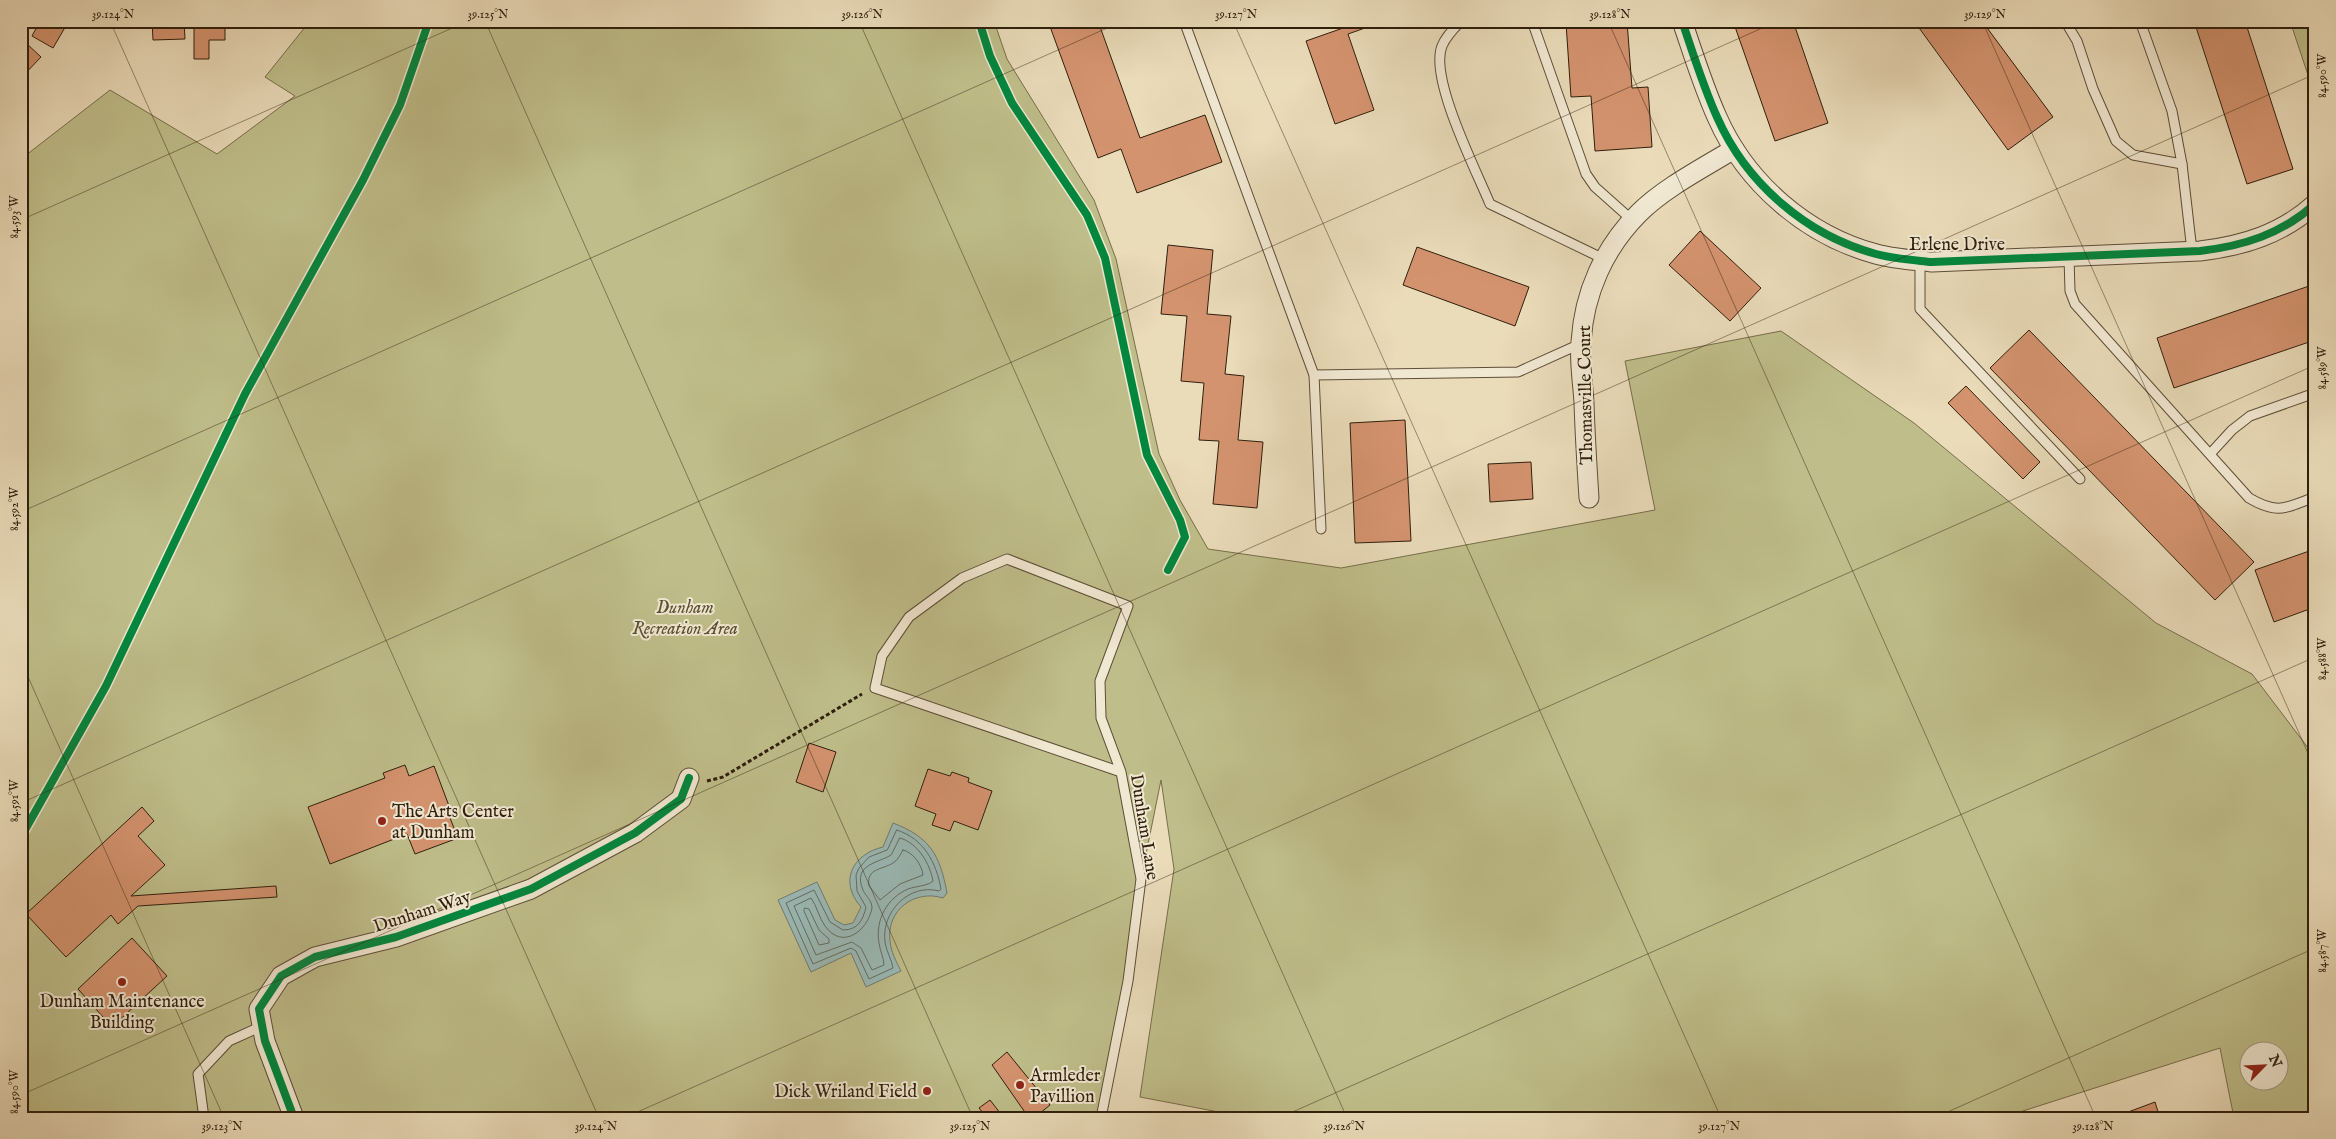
<svg xmlns="http://www.w3.org/2000/svg" width="2336" height="1139" viewBox="0 0 2336 1139" font-family="'IM FELL English',serif">
<rect width="100%" height="100%" fill="#eadbb9"/>
<filter id="stains"><feTurbulence type="fractalNoise" baseFrequency=".004" numOctaves="4"/><feColorMatrix values="0 0 0 0 .2 0 0 0 0 .09 0 0 0 0 .02 0 0 0 .5 -.17"/></filter>
<radialGradient id="worn" r=".72"><stop offset=".6" stop-color="#630" stop-opacity="0"/><stop offset="1" stop-color="#630" stop-opacity=".3"/></radialGradient>
<g fill="#bfbe8a" stroke="#776e4b" fill-rule="evenodd">
<path d="M310 21H994L1007 59 1094 200 1116 259 1159 454 1180 500 1208 549 1341 568 1655 510 1625 361 1781 331 1914 423 2156 623 2252 674 2315 757V1118H2234L2220 1048 2001 1118H1227L1224 1113 1140 1097 1174 869 1161 780 1141 879 1101 1118H21V159L110 90 217 154 295 96 265 77ZM2248 1052H2278V1082H2248Z"/>
<path d="M2290 21H2315V96Z"/>
</g>
<path fill="#9ab9b6" stroke="#6f7b72" d="M893 823C930 837 940 855 947 893L943 898C915 889 886 910 890 941 891 952 896 961 901 971L866 987 851 953 811 972 778 900 817 882 835 920 844 925 853 923 861 907C838 881 853 854 883 847Z"/>
<g fill="none" stroke-linecap="round" stroke-linejoin="round">
<g stroke="#646c61" stroke-width="1">
<path d="M897 830C924 839 936 862 941 889L939 891C909 883 881 912 885 942 886 951 892 960 893 968L869 979 856 951 851 948 813 964 786 903 814 890 830 922 843 930C858 930 863 920 866 907L857 891 856 875 859 868 869 857 887 850Z"/>
<path d="M900 838C918 843 930 864 933 881 928 886 916 886 908 889 887 898 875 920 879 943 880 951 884 958 884 965L872 970 861 948 852 942 816 955 794 906 811 898C817 906 819 918 825 926 843 951 868 930 872 908 872 900 866 897 863 890 852 864 879 863 891 855Z"/>
<path d="M903 850C913 852 922 865 923 875L900 884 880 900 869 886C866 868 882 870 893 863 898 860 900 855 903 850Z"/>
<path d="M805 908 809 909 819 930 829 939V943L819 945 804 911Z"/>
</g>
</g>
<g fill="#d4936f" stroke="#2f1f0c">
<path d="M40 21H63L67 24 53 48 32 36Z"/>
<path d="M152 21H184L185 39 153 40Z"/>
<path d="M194 21H225V40H209V59H194Z"/>
<path d="M1048 21H1098L1140 138 1205 115 1222 162 1137 193 1121 149 1098 158Z"/>
<path d="M1344 21H1385L1348 34 1374 110 1335 124 1306 41 1346 27Z"/>
<path d="M1601 21H1627L1632 88 1648 87 1652 147 1595 151 1591 96 1571 97 1566 23Z"/>
<path d="M1733 21H1793L1828 123 1775 141Z"/>
<path d="M1914 21H1982L2053 117 2008 150Z"/>
<path d="M2194 21H2245L2293 169 2247 184Z"/>
<path d="M26 43 41 57 21 78V45Z"/>
<path d="M1700 231 1761 288 1730 321 1669 265Z"/>
<path d="M1168 245 1213 250 1207 314 1231 316 1225 374 1244 376 1238 440 1263 442 1257 508 1213 504 1219 441 1199 440 1204 383 1181 381 1187 316 1161 314Z"/>
<path d="M1417 247 1529 287 1515 326 1403 285Z"/>
<path d="M2315 284V340L2174 388 2157 338Z"/>
<path d="M2029 330 2254 562 2215 600 1990 368Z"/>
<path d="M1966 386 2040 462 2023 479 1948 403Z"/>
<path d="M1405 420 1411 541 1355 543 1350 423Z"/>
<path d="M1531 462 1533 499 1490 502 1488 464Z"/>
<path d="M2315 549V607L2274 622 2255 570Z"/>
<path d="M809 743 836 752 823 792 796 782Z"/>
<path d="M405 765 409 776 434 766 449 806 446 808 458 838 415 854 407 834 330 864 308 807 385 778 383 773Z"/>
<path d="M928 769 950 776 952 772 969 778 968 782 992 791 978 830 954 821 950 831 932 825 936 814 915 806Z"/>
<path d="M142 807 154 821 138 836 165 865 131 896 276 886 277 897 138 906 118 924 111 915 66 957 26 914Z"/>
<path d="M132 938 167 976 112 1027 78 989Z"/>
<path d="M1007 1052 1050 1105 1034 1118H1029L992 1065Z"/>
<path d="M990 1100 1004 1118H987L979 1108Z"/>
<path d="M2155 1102 2160 1118H2112Z"/>
</g>
<g fill="none" stroke-linecap="round" stroke-linejoin="round">
<g stroke="#5e4e37" stroke-width="11">
<g id="service">
<path d="M1184 21 1314 375 1321 529"/>
<path d="M1461 21C1454 28 1446 36 1442 46 1429 78 1476 170 1490 204L1604 259"/>
<path d="M1532 21 1586 174 1595 187 1632 220"/>
<path d="M2065 21 2077 41 2093 89 2116 141 2133 155 2182 164"/>
<path d="M2140 21 2172 111 2182 164 2192 251"/>
<path d="M2069 257 2070 291 2075 304 2249 498C2278 515 2285 508 2315 497"/>
<path d="M1920 261V309L2080 479"/>
<path d="M1314 375 1518 372 1580 344"/>
<path d="M2210 454 2232 430 2250 416 2315 393"/>
<path d="M204 1118 198 1074 229 1041 262 1026"/>
<path d="M1101 1118 1128 981 1141 879 1121 772 1101 718 1100 681 1128 606 1007 559 962 578 909 617 882 656 875 688 1121 772"/>
</g>
</g>
<g stroke="#5e4e37" stroke-width="21">
<g id="minor">
<path d="M1682 21C1693 53 1703 86 1717 117 1746 183 1806 235 1876 254 1894 259 1913 260 1932 262L2200 251C2243 246 2282 234 2315 204"/>
<path d="M1589 498C1587 467 1585 435 1584 403 1583 383 1579 362 1581 342 1584 293 1604 248 1639 213 1664 188 1703 168 1734 149"/>
<path d="M294 1118 265 1041 259 1009 281 976 315 957 396 937 531 889 635 833 681 799 689 778"/>
</g>
</g>
<path stroke="#2f1f0c" stroke-width="3" stroke-dasharray="4 2.5" stroke-linecap="butt" d="M707 781 723 777 862 694"/>
<use href="#service" stroke="#f1e8d2" stroke-width="9"/>
<use href="#minor" stroke="#f1e8d2" stroke-width="19"/>
<g stroke="#f1e8d2" stroke-width="11">
<g id="cycleway">
<path d="M979 21 990 56 1012 103 1087 215 1105 258 1147 455 1180 520 1185 537 1168 570"/>
<path d="M1682 21C1693 53 1703 86 1717 117 1746 183 1806 235 1876 254 1894 259 1913 260 1932 262L2200 251C2243 246 2282 234 2315 204"/>
<path d="M21 837 106 686 245 394 363 180 400 105 429 21"/>
<path d="M294 1118 265 1041 259 1009 281 976 315 957 396 937 531 889 635 833 681 799 689 778"/>
</g>
</g>
<use href="#cycleway" stroke="#00873e" stroke-width="8"/>
</g>
<path fill="none" stroke="#2f1f0c" stroke-width="1" stroke-opacity="0.45" d="M110 21 599 1118M485 21 973 1118M859 21 1347 1118M1233 21 1721 1118M1608 21 2096 1118M1982 21 2315 769M21 220 468 21M21 512 1123 21M21 661 224 1118M21 803 1778 21M21 1095 2315 74M624 1118 2315 365M1279 1118 2315 657M1934 1118 2315 948"/>
<g fill="#8f2418" stroke="#f1e8d2" stroke-width="2">
<circle cx="382" cy="821" r="5"/>
<circle cx="122" cy="982" r="5"/>
<circle cx="1020" cy="1085" r="5"/>
<circle cx="927" cy="1091" r="5"/>
</g>
<g text-anchor="middle" stroke-width="4" stroke-linejoin="round" paint-order="stroke">
<g font-size="18" fill="#2f1f0c" stroke="#f1e8d2">
<text x="1957" y="250">Erlene Drive</text>
<text transform="translate(1585 395) rotate(-91)" y="6">Thomasville Court</text>
<text transform="translate(1145 827) rotate(81)" y="6">Dunham Lane</text>
<text transform="translate(422 911) rotate(-18)" y="6">Dunham Way</text>
</g>
<g font-size="18" font-style="italic" fill="#5a4f32" stroke="#f1e8d2">
<text x="685" y="613">Dunham<tspan x="685" dy="21">Recreation Area</tspan></text>
</g>
<g font-size="18" fill="#2f1f0c" stroke="#f1e8d2" text-anchor="start">
<text x="392" y="817">The Arts Center<tspan x="392" dy="21">at Dunham</tspan></text>
<text x="122" y="1007" text-anchor="middle">Dunham Maintenance<tspan x="122" dy="21">Building</tspan></text>
<text x="1030" y="1081">Armleder<tspan x="1030" dy="21">Pavillion</tspan></text>
<text x="917" y="1097" text-anchor="end">Dick Wriland Field</text>
</g>
</g>
<rect width="2336" height="1139" fill="none" stroke="#eadbb9" stroke-width="55"/>
<g transform="translate(2264 1066) rotate(66)"><circle r="24" fill="#f1e8d2" stroke="#a39883"/>
<path d="M0-4L9 19L0 12L-9 19Z" fill="#8f2418"/>
<text y="-8" font-size="14" font-weight="bold" text-anchor="middle" fill="#2f1f0c">N</text>
</g>
<rect x="28" y="28" width="2280" height="1084" fill="none" stroke="#2f1f0c" stroke-width="2"/>
<g font-size="12" text-anchor="middle" fill="#2f1f0c">
<text x="113" y="18">39.124°N</text>
<text x="488" y="18">39.125°N</text>
<text x="862" y="18">39.126°N</text>
<text x="1236" y="18">39.127°N</text>
<text x="1610" y="18">39.128°N</text>
<text x="1985" y="18">39.129°N</text>
<text transform="translate(2322 76) rotate(-90)" y="4">84.590°W</text>
<text transform="translate(14 217) rotate(-90)" y="4">84.593°W</text>
<text transform="translate(2322 368) rotate(-90)" y="4">84.589°W</text>
<text transform="translate(14 509) rotate(-90)" y="4">84.592°W</text>
<text transform="translate(2322 659) rotate(-90)" y="4">84.588°W</text>
<text transform="translate(14 801) rotate(-90)" y="4">84.591°W</text>
<text transform="translate(2322 951) rotate(-90)" y="4">84.587°W</text>
<text transform="translate(14 1092) rotate(-90)" y="4">84.590°W</text>
<text x="222" y="1130">39.123°N</text>
<text x="596" y="1130">39.124°N</text>
<text x="970" y="1130">39.125°N</text>
<text x="1344" y="1130">39.126°N</text>
<text x="1719" y="1130">39.127°N</text>
<text x="2093" y="1130">39.128°N</text>
</g>
<rect width="100%" height="100%" filter="url(#stains)"/>
<rect width="100%" height="100%" fill="url(#worn)"/>
</svg>
